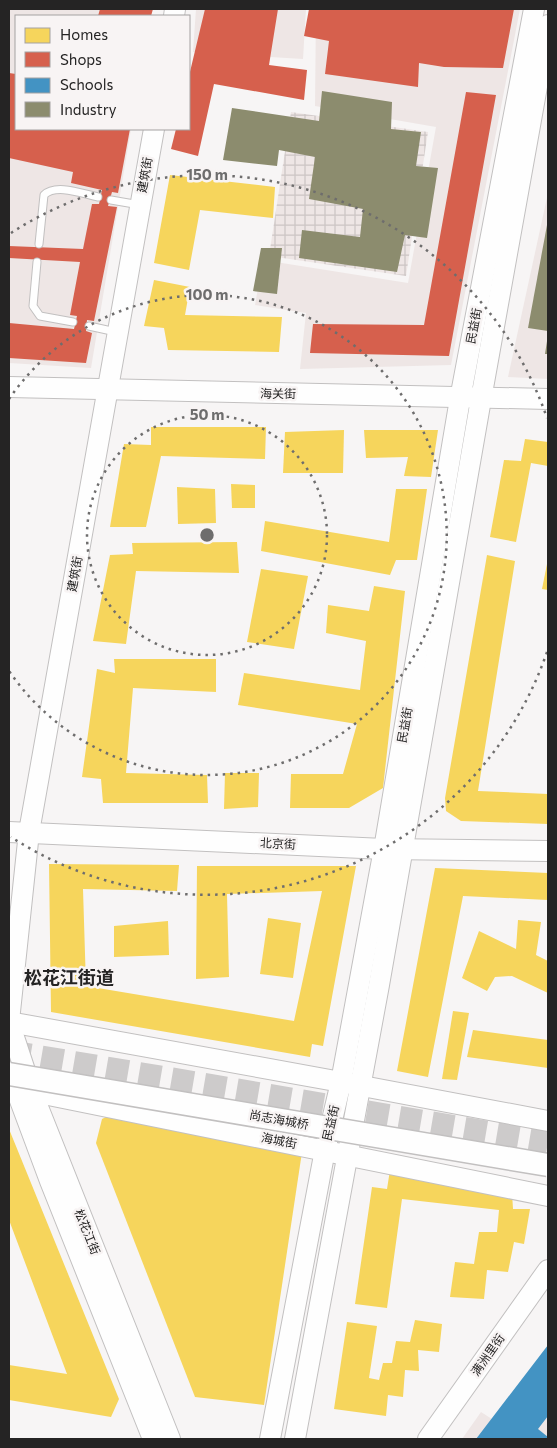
<svg xmlns="http://www.w3.org/2000/svg" width="557" height="1448" viewBox="0 0 557 1448" font-family="Commissioner,'Noto Sans SC',sans-serif">
<defs>
<pattern id="industrial-grid" width="8" height="8" patternUnits="userSpaceOnUse" patternTransform="scale(1.25)"><rect width="8" height="8" fill="#eee6e5"/><path d="M0 4h8M4 0v8" fill="none" stroke="#ccc5c4"/></pattern>
</defs>
<rect width="100%" height="100%" fill="#f7f5f5"/>
<g fill="#eee6e5">
<path d="M9 9H151L149 16H16V129H131L91 368 9 363Z"/>
<path d="M196 9H306L303 59 193 52Z"/>
<path d="M316 9H520L451 365 300 369 306 313 255 305 263 260 408 283 436 127 315 106Z"/>
<path d="M548 193V379L508 377Z"/>
<path d="M548 1400V1439H462L481 1412 522 1438Z"/>
</g>
<path fill="url(#industrial-grid)" d="M291 112 428 132 406 276 269 256Z"/>
<g fill="#f6d55c">
<path d="M170 175 275 187 273 218 200 210 189 270 154 263Z"/>
<path d="M154 280 190 287 185 315 282 317 279 352 168 350 164 328 144 326Z"/>
<path d="M151 427H266L265 459 161 456 146 527H110L124 444 151 445Z"/>
<path d="M344 430 343 473H283L285 432Z"/>
<path d="M364 430H438L431 477 404 476 408 457 366 458Z"/>
<path d="M525 439 548 442V466L531 463 516 542 490 537 504 460 521 461Z"/>
<path d="M231 484 255 485V508H232Z"/>
<path d="M177 487 215 489 216 523 178 524Z"/>
<path d="M396 489H427L417 560H396L390 575 261 551 265 521 389 542Z"/>
<path d="M237 542 239 573 136 571 126 644 93 641 110 555 133 554 132 543Z"/>
<path d="M487 555 515 561 478 791 548 794V824L461 821 446 811 445 798Z"/>
<path d="M547 564H548V590L542 589Z"/>
<path d="M261 569 308 576 294 649 247 642Z"/>
<path d="M374 586 405 591 383 788 349 808H290L291 774H343L357 724 238 705 244 673 360 690 366 641 326 633 328 605 369 611Z"/>
<path d="M114 659H216V692L133 688 126 773 207 775 208 803H103L101 779 82 777 97 669 115 673Z"/>
<path d="M225 773H259L258 807 224 809Z"/>
<path d="M49 864 179 865 177 891 83 889 86 986 294 1021 322 891 227 894 229 977 196 979 197 866H356L323 1046 312 1044 310 1057 51 1012Z"/>
<path d="M435 868 548 873V900L463 896 428 1077 397 1071Z"/>
<path d="M268 918 301 923 293 978 260 974Z"/>
<path d="M518 920 541 922 536 955 548 961V993L512 976 495 977 487 991 462 978 479 931 516 949Z"/>
<path d="M168 921 169 955 114 957V926Z"/>
<path d="M453 1011 469 1013 457 1080 442 1079Z"/>
<path d="M473 1030 548 1040V1068L467 1057Z"/>
<path d="M114 1113 302 1152 264 1405 195 1397 96 1143 102 1119Z"/>
<path d="M9 1129 119 1399 111 1417 9 1400V1365L67 1374 9 1220Z"/>
<path d="M390 1170 512 1193 513 1209H530L524 1244 514 1242 508 1272 487 1270 484 1299 450 1297 455 1262 474 1264 479 1232H497L499 1210 402 1199 387 1308 355 1304 372 1187 387 1189Z"/>
<path d="M415 1320 442 1324 439 1352 418 1350 419 1371 405 1370 403 1397 388 1395 386 1416 334 1409 347 1322 377 1326 369 1378 379 1380 383 1363H392L396 1341 410 1342Z"/>
</g>
<g fill="#d6604d">
<path d="M100 9H153L151 16H98Z"/>
<path d="M205 9H278L269 65 307 70 304 100 214 84 198 156 171 149 176 129H189V76Z"/>
<path d="M309 9H514L503 68 444 67 419 63 418 87 325 74 329 41 304 36Z"/>
<path d="M9 73 16 74V129H130L118 193 112 192 108 206 117 207 94 321 87 320 86 331 92 333 86 363 9 358V323L74 329 77 316 70 315 80 262 9 258V246L83 249 92 204H99L102 190 71 183 73 172 9 158Z"/>
<path d="M466 92 496 95 449 356 310 353 313 324 424 325Z"/>
</g>
<path fill="#4393c3" d="M548 1345V1416L538 1429 548 1437V1439H476Z"/>
<g fill="#8c8c6e">
<path d="M322 91 392 102 391 129 421 132 416 166 438 168 427 238 405 235 397 272 299 258 302 230 360 237 363 209 309 199 315 157 279 150 277 166 223 160 232 108 319 121Z"/>
<path d="M547 225 548 226V331L528 328Z"/>
<path d="M261 248H282L277 294 253 291Z"/>
<path d="M547 341H548V354H545Z"/>
</g>
<g fill="none" stroke-linecap="round" stroke-linejoin="round">
<path stroke="#cdcbcb" stroke-width="22" stroke-dasharray="22 11" stroke-linecap="butt" d="M9 1051 548 1142"/>
<g stroke="#c2c0c0" stroke-width="9">
<g id="lane">
<path d="M111 200 140 205"/>
<path d="M39 244 44 195C56 183 83 194 98 197"/>
<path d="M37 262 33 306 40 316 73 322"/>
<path d="M89 326 116 332"/>
</g>
</g>
<g stroke="#c2c0c0" stroke-width="22">
<g id="secondary">
<path d="M174 16 175 9"/>
<path d="M9 387 548 399"/>
<path d="M9 832 384 849 548 851"/>
<path d="M9 1021 29 832 154 129"/>
<path d="M9 1022 341 1082 548 1121"/>
<path d="M9 1022 32 1092 170 1439"/>
<path d="M12 1079 50 1181 153 1439"/>
<path d="M9 1087 548 1196"/>
<path d="M270 1439 325 1150 341 1082 384 849 460 399 534 9"/>
<path d="M295 1439 379 985 481 399 548 25"/>
<path d="M428 1439 548 1270"/>
</g>
</g>
<use href="#lane" stroke="#fefefe" stroke-width="7"/>
<use href="#secondary" stroke="#fefefe" stroke-width="20"/>
<g stroke="#c2c0c0" stroke-width="25" stroke-linecap="butt">
<path id="primary-bridge" d="M9 1074 548 1165"/>
</g>
<use href="#primary-bridge" stroke="#fefefe" stroke-width="22"/>
</g>
<g fill="none" stroke="#6e6d6d" stroke-width="2.5" stroke-dasharray="2.5 5">
<circle cx="207" cy="535" r="120"/>
<path d="M9 399A240 240 0 1 1 9 671"/>
<path d="M547 652A360 360 0 0 1 11 837M11 233A360 360 0 0 1 547 418"/>
</g>
<g text-anchor="middle" stroke-width="5" stroke-linejoin="round" paint-order="stroke">
<g font-size="12" fill="#252424" stroke="#f8f4f4">
<text transform="translate(145 175) rotate(-80)" y="4">建筑街</text>
<text transform="translate(474 326) rotate(-79)" y="4">民益街</text>
<text transform="translate(278 394) rotate(1)" y="4">海关街</text>
<text transform="translate(75 574) rotate(-80)" y="4">建筑街</text>
<text transform="translate(405 725) rotate(-80)" y="4">民益街</text>
<text transform="translate(278 844) rotate(3)" y="4">北京街</text>
<text transform="translate(279 1120) rotate(10)" y="4">尚志海城桥</text>
<text transform="translate(331 1123) rotate(-77)" y="4">民益街</text>
<text transform="translate(279 1141) rotate(11)" y="4">海城街</text>
<text transform="translate(87 1232) rotate(68)" y="4">松花江街</text>
<text transform="translate(488 1355) rotate(-55)" y="4">满洲里街</text>
</g>
<g font-size="18" font-weight="bold" fill="#252424" stroke="#f8f4f4">
<text x="69" y="984">松花江街道</text>
</g>
</g>
<circle cx="207" cy="535" r="8" fill="#6e6d6d" stroke="#f8f4f4" stroke-width="2.5"/>
<g font-size="15" text-anchor="middle" font-weight="bold" fill="#6e6d6d" stroke="#f8f4f4" stroke-width="5" stroke-linejoin="round" paint-order="stroke">
<text x="207" y="180">150 m</text>
<text x="207" y="300">100 m</text>
<text x="207" y="420">50 m</text>
</g>
<rect width="557" height="1448" fill="none" stroke="#252424" stroke-width="20"/>
<rect x="15" y="15" width="175" height="115" fill="#f8f4f4" stroke="#a4a1a1"/>
<rect x="25" y="28" width="25" height="15" fill="#f6d55c" stroke="#a4a1a1"/>
<text x="60" y="40" font-size="15" fill="#252424">Homes</text>
<rect x="25" y="52" width="25" height="15" fill="#d6604d" stroke="#a4a1a1"/>
<text x="60" y="65" font-size="15" fill="#252424">Shops</text>
<rect x="25" y="78" width="25" height="15" fill="#4393c3" stroke="#a4a1a1"/>
<text x="60" y="90" font-size="15" fill="#252424">Schools</text>
<rect x="25" y="102" width="25" height="15" fill="#8c8c6e" stroke="#a4a1a1"/>
<text x="60" y="115" font-size="15" fill="#252424">Industry</text>
</svg>
